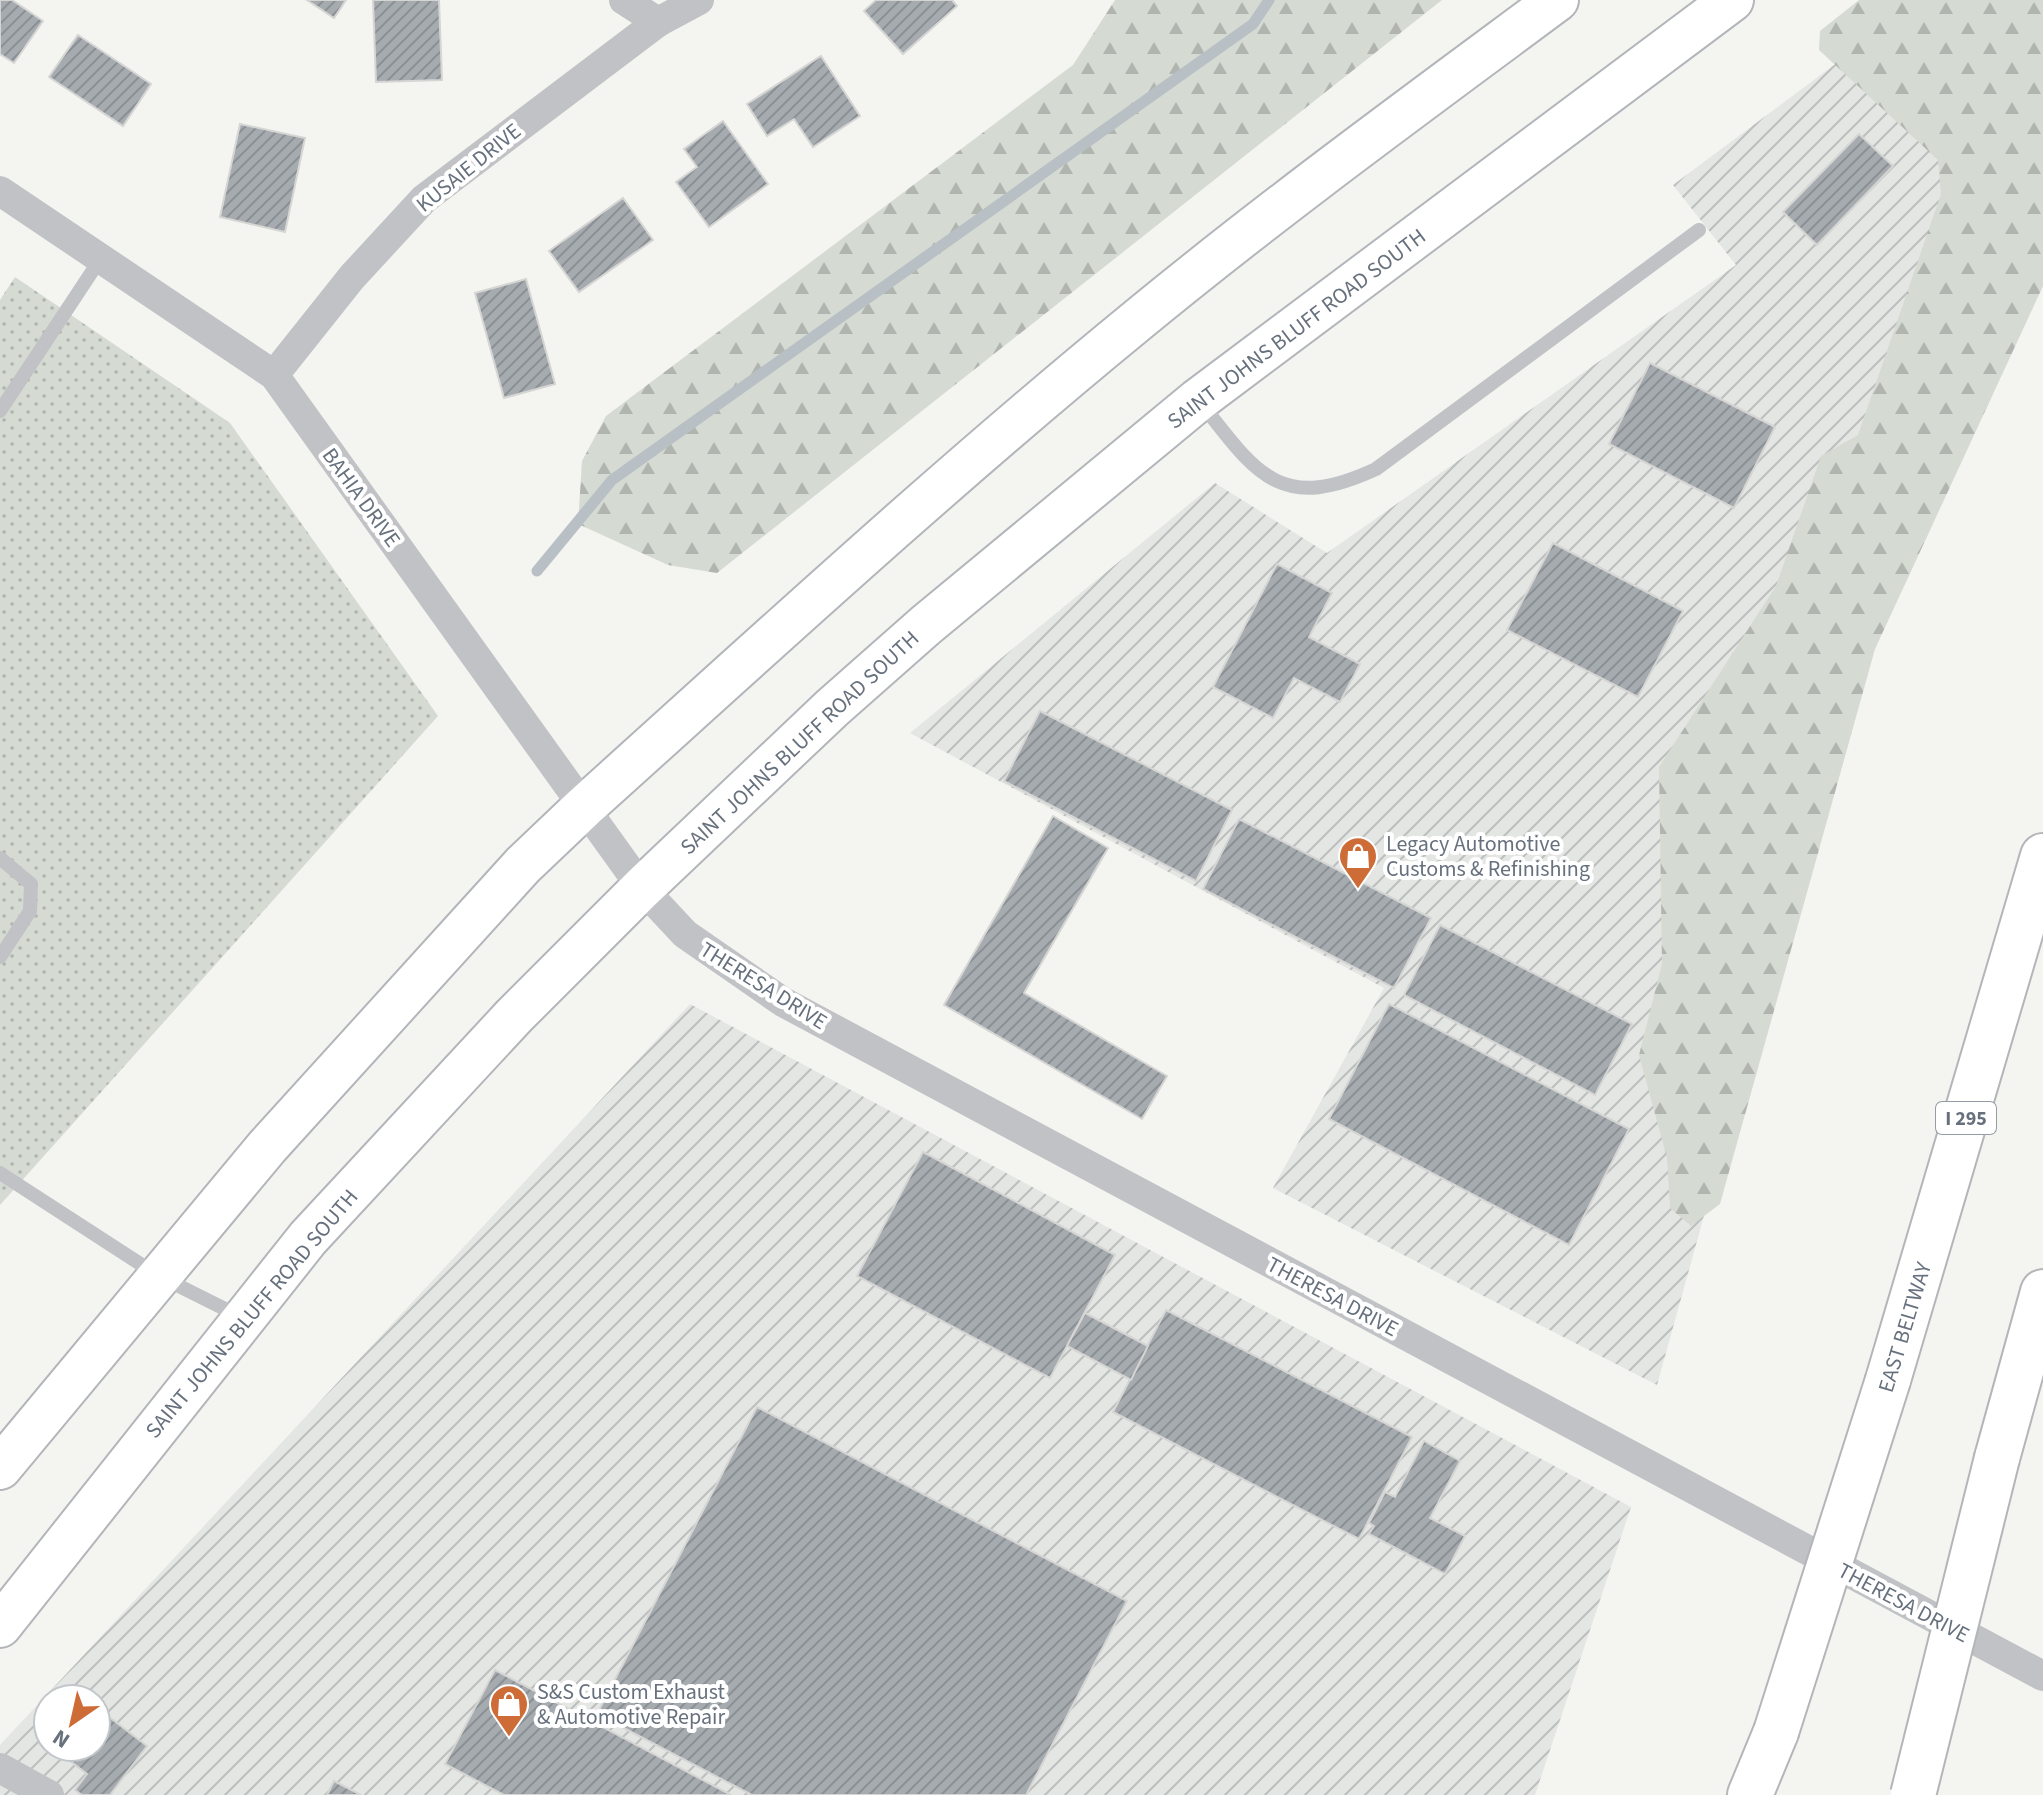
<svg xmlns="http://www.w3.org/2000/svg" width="2043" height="1795" viewBox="0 0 2043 1795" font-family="'Source Sans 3',sans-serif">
<defs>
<pattern id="industrial-furrows" width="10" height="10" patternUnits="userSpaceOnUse" patternTransform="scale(2)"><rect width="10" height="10" fill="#e4e6e4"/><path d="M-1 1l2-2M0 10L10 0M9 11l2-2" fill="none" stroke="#bdbfbe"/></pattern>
<pattern id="grass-dots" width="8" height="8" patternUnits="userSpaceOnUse" patternTransform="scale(2)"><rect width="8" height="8" fill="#d5dad2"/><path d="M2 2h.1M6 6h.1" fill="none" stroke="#b1b5b0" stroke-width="1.8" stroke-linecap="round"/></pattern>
<pattern id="forest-firs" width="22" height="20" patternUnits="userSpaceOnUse" patternTransform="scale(2)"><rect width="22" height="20" fill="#d5dad2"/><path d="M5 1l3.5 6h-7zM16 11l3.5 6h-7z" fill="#b1b5b0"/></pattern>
<pattern id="building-hatch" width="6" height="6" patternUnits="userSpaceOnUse" patternTransform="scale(2)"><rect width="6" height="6" fill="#a6abb0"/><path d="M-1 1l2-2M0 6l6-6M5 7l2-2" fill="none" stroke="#8b9094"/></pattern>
</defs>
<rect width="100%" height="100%" fill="#f4f4f1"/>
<g fill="url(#industrial-furrows)" fill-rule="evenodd">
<path d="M1921 0H2042L1657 1385 1273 1188 1384 988 910 733 1215 483 1327 553 1736 265 1673 185Z"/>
<path d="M690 1004 1631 1507 1535 1795H0V1745ZM48 1699H96V1747H48Z"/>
</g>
<path fill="url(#grass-dots)" d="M15 277 230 423 438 716 0 1205V300Z"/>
<g fill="url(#forest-firs)">
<path d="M1115 0H1442L717 573 668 565 578 524 582 461 606 416 1073 65Z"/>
<path d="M1859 0H2043V286L1875 649 1720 1204 1691 1226 1670 1208 1667 1158 1639 1055 1662 964 1659 767 1776 586 1821 456 1858 435 1941 194 1938 160 1819 50 1820 31Z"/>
</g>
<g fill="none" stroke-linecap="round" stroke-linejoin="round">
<path stroke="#b9c0c5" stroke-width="11" d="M537 571 612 480 1253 24 1269 0"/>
</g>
<g fill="url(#building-hatch)" stroke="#d5d5d4" stroke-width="2">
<path d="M0 0H12L43 21 14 63 0 54Z"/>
<path d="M307 0H346L334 18Z"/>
<path d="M373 0H439L442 80 376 82Z"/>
<path d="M876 0H952L957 6 903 54 864 11Z"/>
<path d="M78 35 151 84 123 126 49 77Z"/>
<path d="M821 56 860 116 813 147 794 119 767 136 747 104Z"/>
<path d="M723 121 768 184 709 227 676 182 697 167 684 149Z"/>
<path d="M240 124 305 138 285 232 220 217Z"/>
<path d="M1859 134 1893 166 1817 245 1783 212Z"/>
<path d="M623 198 653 240 579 292 549 251Z"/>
<path d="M526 279 555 384 504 398 475 293Z"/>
<path d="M1650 363 1775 427 1734 508 1609 444Z"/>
<path d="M1553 543 1683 611 1638 697 1507 630Z"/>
<path d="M1277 564 1332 593 1309 637 1360 664 1340 702 1294 678 1273 718 1213 687Z"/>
<path d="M1040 711 1232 810 1196 881 1004 781Z"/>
<path d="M1053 816 1108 848 1024 993 1167 1076 1142 1119 944 1005Z"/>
<path d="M1239 819 1431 918 1394 988 1203 889Z"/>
<path d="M1440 925 1632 1024 1595 1095 1404 995Z"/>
<path d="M1389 1004 1629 1129 1569 1245 1329 1119Z"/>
<path d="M923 1152 1115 1255 1050 1378 857 1276Z"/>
<path d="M1166 1310 1412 1437 1359 1539 1113 1412Z"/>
<path d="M1085 1313 1148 1346 1131 1380 1067 1346Z"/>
<path d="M757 1407 1127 1601 1026 1795H752L597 1714Z"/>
<path d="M1424 1441 1460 1461 1430 1518 1465 1536 1445 1574 1369 1534 1374 1526 1369 1523 1385 1492 1395 1497Z"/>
<path d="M495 1670 731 1795H504L445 1764Z"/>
<path d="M96 1707 147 1746 110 1795H82L75 1790 87 1774 60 1753 65 1747H96Z"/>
<path d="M334 1781 361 1795H327Z"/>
</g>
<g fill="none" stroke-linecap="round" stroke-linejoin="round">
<g stroke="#b2b6ba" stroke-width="46">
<g id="secondary">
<path d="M0 1468 267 1147 523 865 584 807C765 644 944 479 1133 324 1270 211 1414 106 1557 0"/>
<path d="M0 1626 308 1238 514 1016 642 888 832 708 926 625 1198 400 1732 0"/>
</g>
</g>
<g stroke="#b3b5b8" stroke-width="48">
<g id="highway">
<path d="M1888 1380 2043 856"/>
<path d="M1997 1458 2043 1292"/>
<path d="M1750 1795 1776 1732"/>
</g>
</g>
<g stroke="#c0c2c5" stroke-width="14">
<path d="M1201 403C1257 475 1281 513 1376 469L1699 230"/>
<path d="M0 411 101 258"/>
<path d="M0 858 31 884 30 911 0 957"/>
<path d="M0 1173 159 1276 239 1316"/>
</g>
<g stroke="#c0c2c5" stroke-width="30">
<path d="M624 0 658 22"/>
<path d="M0 191 274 375 642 888 685 934 783 1002 2043 1676"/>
<path d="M274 375 352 277 424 199 658 22 699 0"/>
<path d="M0 1768 49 1795"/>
</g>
<use href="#secondary" stroke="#fff" stroke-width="42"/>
<use href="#highway" stroke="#fff" stroke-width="44"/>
<g stroke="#b3b5b8" stroke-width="48" stroke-linecap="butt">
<g id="highway-bridge">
<path d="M1776 1732 1888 1380"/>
<path d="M1913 1795 1997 1458"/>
</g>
</g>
<use href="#highway-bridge" stroke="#fff" stroke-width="44"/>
</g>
<defs>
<g id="shop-pin" transform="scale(2)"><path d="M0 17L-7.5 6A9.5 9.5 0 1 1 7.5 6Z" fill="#ce6c37" stroke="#fff"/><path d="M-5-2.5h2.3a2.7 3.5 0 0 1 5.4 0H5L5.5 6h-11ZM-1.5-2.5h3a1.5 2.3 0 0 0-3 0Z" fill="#fff"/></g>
</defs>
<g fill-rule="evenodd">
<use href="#shop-pin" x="1358" y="856"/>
<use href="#shop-pin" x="509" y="1704"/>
</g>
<g text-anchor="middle" stroke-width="8" stroke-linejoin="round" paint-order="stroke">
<rect fill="#fff" stroke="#959ca5" stroke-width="2" x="1936" y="1102" width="60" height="32" rx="6"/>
<g font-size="20" font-weight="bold" fill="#67717e">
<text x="1966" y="1125">I 295</text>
</g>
<g font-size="22" fill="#67717e" stroke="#fff">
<text transform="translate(468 167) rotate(-39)" y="8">KUSAIE DRIVE</text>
<text transform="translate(1296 328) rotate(-37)" y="8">SAINT JOHNS BLUFF ROAD SOUTH</text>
<text transform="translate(362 497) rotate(54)" y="8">BAHIA DRIVE</text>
<text transform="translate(799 742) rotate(-43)" y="8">SAINT JOHNS BLUFF ROAD SOUTH</text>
<text transform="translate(764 985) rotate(32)" y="8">THERESA DRIVE</text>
<text transform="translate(1333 1296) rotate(28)" y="8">THERESA DRIVE</text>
<text transform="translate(251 1313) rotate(-50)" y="8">SAINT JOHNS BLUFF ROAD SOUTH</text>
<text transform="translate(1904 1327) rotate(-73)" y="8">EAST BELTWAY</text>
<text transform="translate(1904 1602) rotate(28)" y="8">THERESA DRIVE</text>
</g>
<g font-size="22" fill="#67717e" stroke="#fff" text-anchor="start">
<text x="1386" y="851">Legacy Automotive<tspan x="1386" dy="25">Customs &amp; Refinishing</tspan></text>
<text x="537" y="1699">S&amp;S Custom Exhaust<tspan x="537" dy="25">&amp; Automotive Repair</tspan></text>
</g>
</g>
<g transform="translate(72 1723) rotate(214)"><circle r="38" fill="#ffffff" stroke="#c2c6cb" stroke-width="2"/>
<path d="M0-6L14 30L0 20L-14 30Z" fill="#ce6c37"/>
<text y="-12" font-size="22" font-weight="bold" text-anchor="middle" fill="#67717e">N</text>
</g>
</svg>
